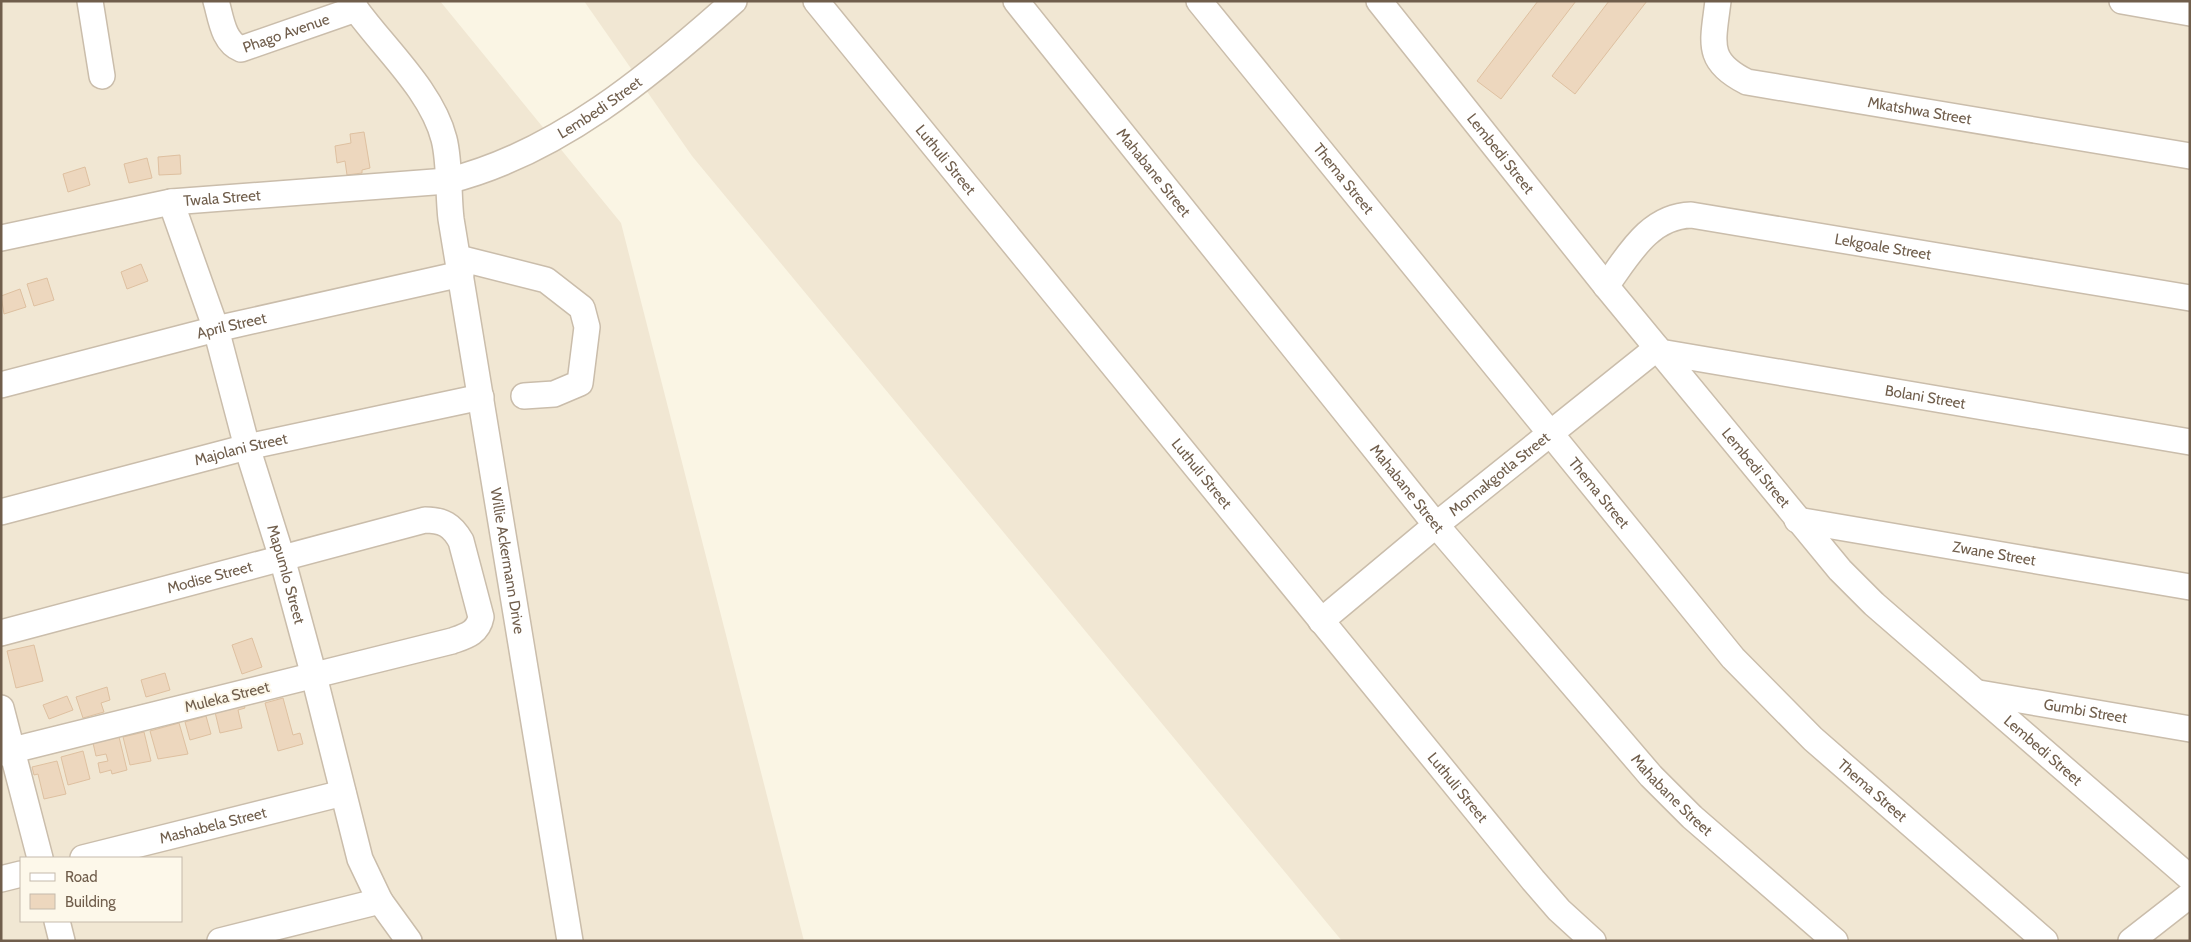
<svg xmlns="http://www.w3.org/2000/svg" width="2191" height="942" viewBox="0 0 2191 942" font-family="Cabin,sans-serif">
<rect width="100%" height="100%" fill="#faf5e4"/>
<g fill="#f1e7d3" fill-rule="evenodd">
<path d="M1 1H440L621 223 804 941H1ZM21 858H181V921H21Z"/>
<path d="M584 1H2190V941H1342L692 156Z"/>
</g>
<g fill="#edd7be" stroke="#dec0a0">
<path d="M1538 1H1576L1501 99 1477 81Z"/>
<path d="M1609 1H1647L1575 94 1552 76Z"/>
<path d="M364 132 370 168 362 170V173L347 175 345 161 337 163 335 146 351 143 350 134Z"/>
<path d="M180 155 181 174 159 175 158 157Z"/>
<path d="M147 158 152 178 129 183 124 164Z"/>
<path d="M85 167 90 185 68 192 63 174Z"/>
<path d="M141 264 148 281 127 289 121 272Z"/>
<path d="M47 278 54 300 34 306 27 284Z"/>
<path d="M20 289 26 307 4 314 1 296Z"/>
<path d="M252 638 262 667 242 674 232 645Z"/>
<path d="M34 645 43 681 16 688 7 651Z"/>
<path d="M165 673 170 690 146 697 141 680Z"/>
<path d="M107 687 110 700 101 703 104 712 83 718 76 697Z"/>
<path d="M67 696 73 710 49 719 43 705Z"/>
<path d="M283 698 293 735 300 733 303 744 278 751 265 703Z"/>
<path d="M244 705 245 708 238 710 242 728 220 733 215 712Z"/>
<path d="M206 716 211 734 190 740 185 722Z"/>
<path d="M179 723 188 754 158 759 150 731Z"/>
<path d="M144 732 151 761 130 765 123 737Z"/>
<path d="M119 737 127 770 112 774 111 770 100 773 98 763 108 761 106 754 96 756 93 743Z"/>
<path d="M83 751 90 779 68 785 61 757Z"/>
<path d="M57 761 66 794 44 799 38 774 34 775 32 767Z"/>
</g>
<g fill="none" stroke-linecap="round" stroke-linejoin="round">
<g stroke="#cabdab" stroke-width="28">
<g id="minor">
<path d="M90 1 102 76"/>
<path id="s1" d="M216 1C221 18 223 42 241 49L356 9"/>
<path id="s2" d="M350 1C379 44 431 88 444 139 450 162 448 194 451 219L570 941"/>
<path id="s3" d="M816 1 1533 880 1559 910 1593 941"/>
<path id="s4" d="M1016 1 1436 525 1651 776 1692 817 1835 941"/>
<path id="s5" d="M1199 1 1733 658 1813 739 2045 941"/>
<path id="s6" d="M1379 1 1606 286 1840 570 1874 604 2190 878"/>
<path id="s7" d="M1718 1C1713 43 1705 61 1747 82L2190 156"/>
<path d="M2122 1 2190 13"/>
<path id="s8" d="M171 202 216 329 247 447 282 558 314 676 360 859 380 901 409 941"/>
<path id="s9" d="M1 238 171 202 447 181C557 154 651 75 734 1"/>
<path d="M459 258 546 280 582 308 587 327 580 383 554 394 524 396"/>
<path id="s10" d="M1606 286C1628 256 1649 216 1691 215L2190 298"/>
<path id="s11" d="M1660 352 2190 442"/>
<path id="s12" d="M1 385 216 329 461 274"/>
<path id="s13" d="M1 512 247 447 481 397"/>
<path id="s14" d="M1797 520 2190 587"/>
<path id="s15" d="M1321 621 1436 525 1657 348"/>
<path id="s16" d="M1 633 425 520C443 520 452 525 461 541L481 617C478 633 466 636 452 641L1 753"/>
<path id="s17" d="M1979 693 2190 729"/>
<path d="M1 708 40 858"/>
<path id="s18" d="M83 858 343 793"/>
<path d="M1 879 21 874"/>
<path d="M57 921 62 941"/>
<path d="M220 941 380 901"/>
<path d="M2131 941 2190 895"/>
</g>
</g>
<use href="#minor" stroke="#fff" stroke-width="25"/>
</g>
<g text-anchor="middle" stroke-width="4" stroke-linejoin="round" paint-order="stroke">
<g font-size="15" fill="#705e4c" stroke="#fdf8ea">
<text dy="5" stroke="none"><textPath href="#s1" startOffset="104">Phago Avenue</textPath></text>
<text dy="5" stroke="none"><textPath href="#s9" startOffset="621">Lembedi Street</textPath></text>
<text dy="5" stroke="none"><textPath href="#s7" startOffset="271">Mkatshwa Street</textPath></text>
<text dy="5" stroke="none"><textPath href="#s6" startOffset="195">Lembedi Street</textPath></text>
<text dy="5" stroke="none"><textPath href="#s3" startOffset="205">Luthuli Street</textPath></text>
<text dy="5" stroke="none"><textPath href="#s4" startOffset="220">Mahabane Street</textPath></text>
<text dy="5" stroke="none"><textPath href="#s5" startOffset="229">Thema Street</textPath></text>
<text dy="5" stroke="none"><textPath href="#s9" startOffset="225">Twala Street</textPath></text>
<text dy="5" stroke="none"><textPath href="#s10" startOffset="310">Lekgoale Street</textPath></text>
<text dy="5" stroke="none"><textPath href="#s12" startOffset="238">April Street</textPath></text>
<text dy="5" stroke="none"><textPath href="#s11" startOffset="269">Bolani Street</textPath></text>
<text dy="5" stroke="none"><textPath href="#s13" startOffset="248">Majolani Street</textPath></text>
<text dy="5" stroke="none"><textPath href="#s6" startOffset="600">Lembedi Street</textPath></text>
<text dy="5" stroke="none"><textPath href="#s3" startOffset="610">Luthuli Street</textPath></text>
<text dy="5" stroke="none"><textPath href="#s15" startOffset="231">Monnakgotla Street</textPath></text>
<text dy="5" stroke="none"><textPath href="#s4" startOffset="625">Mahabane Street</textPath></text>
<text dy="5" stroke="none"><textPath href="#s5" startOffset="634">Thema Street</textPath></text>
<text dy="5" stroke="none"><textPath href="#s14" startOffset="200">Zwane Street</textPath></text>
<text dy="5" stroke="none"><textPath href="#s2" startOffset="595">Willie Ackermann Drive</textPath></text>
<text dy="5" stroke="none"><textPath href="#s8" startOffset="390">Mapumlo Street</textPath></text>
<text dy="5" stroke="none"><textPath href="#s16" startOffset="216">Modise Street</textPath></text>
<text transform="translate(227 697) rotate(-14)" y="5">Muleka Street</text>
<text dy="5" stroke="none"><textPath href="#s17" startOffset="108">Gumbi Street</textPath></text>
<text dy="5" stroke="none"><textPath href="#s6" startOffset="1004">Lembedi Street</textPath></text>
<text dy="5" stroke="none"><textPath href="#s3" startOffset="1015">Luthuli Street</textPath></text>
<text dy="5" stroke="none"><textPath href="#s5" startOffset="1039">Thema Street</textPath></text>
<text dy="5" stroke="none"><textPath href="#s4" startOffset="1030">Mahabane Street</textPath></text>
<text dy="5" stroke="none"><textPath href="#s18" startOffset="134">Mashabela Street</textPath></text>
</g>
</g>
<rect width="2191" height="942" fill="none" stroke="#705e4c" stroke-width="5"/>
<rect x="20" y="857" width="162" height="65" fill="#fdf8ea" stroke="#c5baab"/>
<rect x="30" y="873" width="25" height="8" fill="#ffffff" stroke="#c5baab"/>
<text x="65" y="882" font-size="15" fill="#705e4c">Road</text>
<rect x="30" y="894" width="25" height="15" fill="#edd7be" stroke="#c5baab"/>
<text x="65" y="907" font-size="15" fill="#705e4c">Building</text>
</svg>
